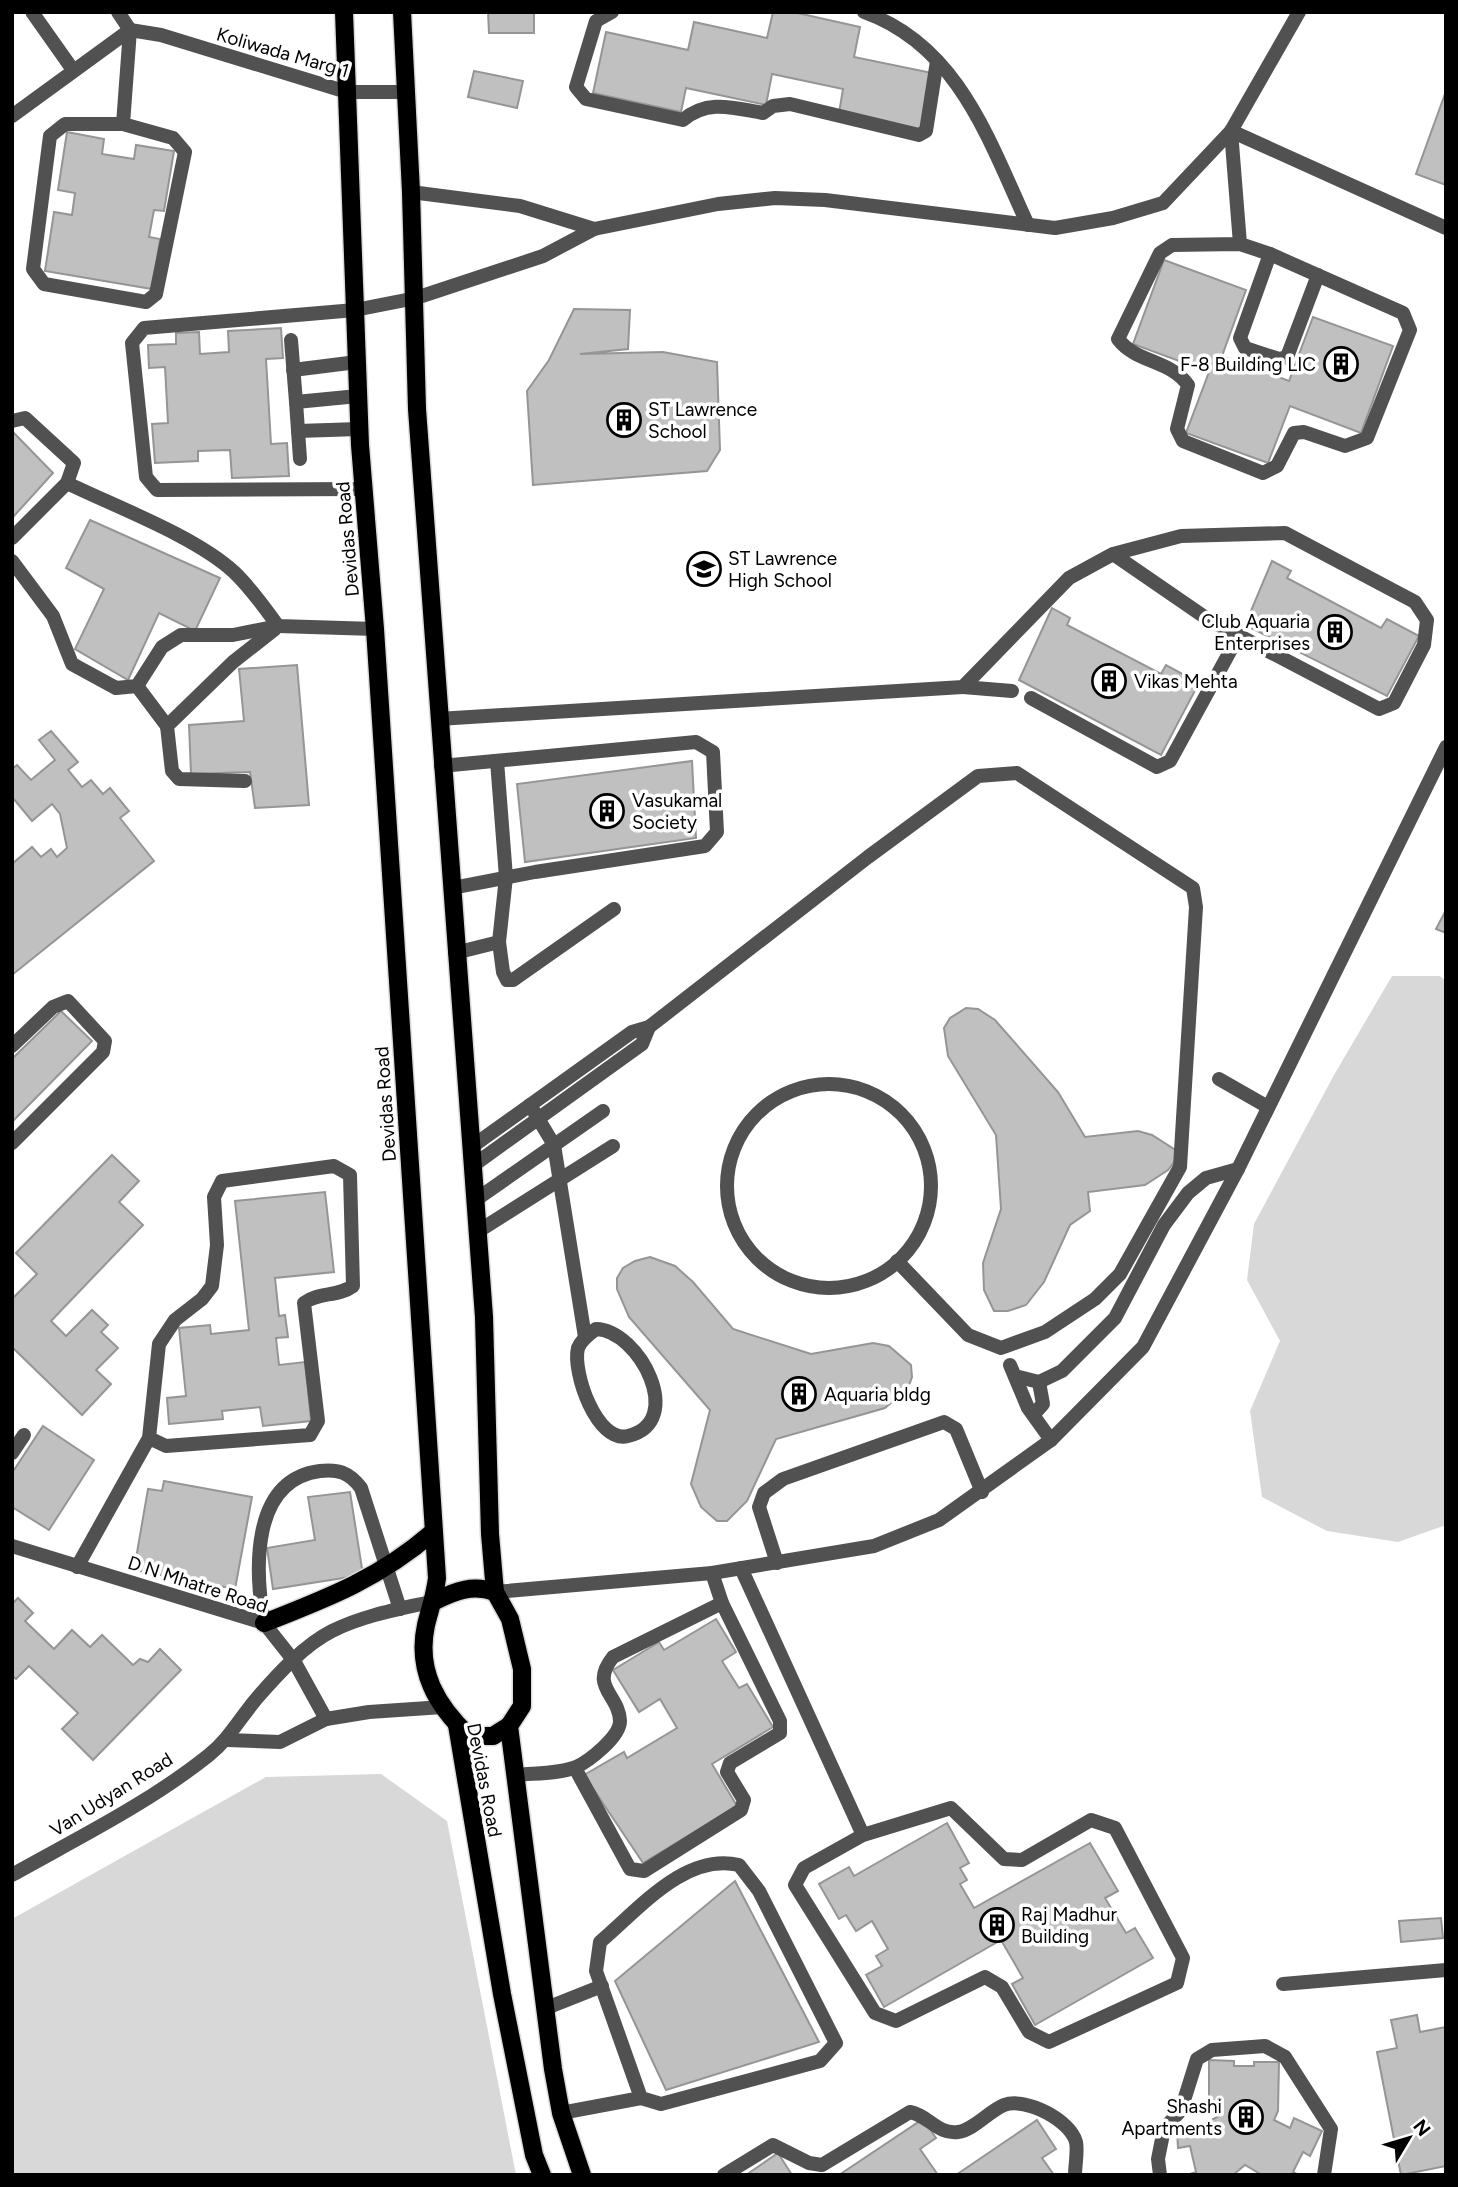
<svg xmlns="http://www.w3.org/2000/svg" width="1458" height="2187" viewBox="0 0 1458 2187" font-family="Figtree,sans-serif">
<rect width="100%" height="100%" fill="#fff"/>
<g fill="#d8d8d8">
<path d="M1392 976H1440L1446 981V1525L1398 1542 1327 1531 1262 1497 1250 1411 1280 1341 1247 1280 1254 1224 1334 1075Z"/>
<path d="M381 1774 447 1821 516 2175H12V1919L266 1777Z"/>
</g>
<g fill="#c0c0c0" stroke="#959595" stroke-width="2">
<path d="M488 12H534V33H489Z"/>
<path d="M773 12H793L860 27 854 57 932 73 920 130 839 113 843 89 772 74 766 105 686 88 681 112 593 93 606 32 688 50 694 22 767 38Z"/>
<path d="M474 71 523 81 517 108 468 97Z"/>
<path d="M1446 91V185L1416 174Z"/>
<path d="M67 132 104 139 102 154 134 159 136 145 174 151 164 211 154 210 149 237 160 239 152 289 45 271 54 212 72 215 75 193 58 190Z"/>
<path d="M1164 260 1246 290 1222 356 1289 381 1313 317 1393 346 1361 433 1290 406 1268 463 1186 433 1209 372 1133 344Z"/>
<path d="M574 309 630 310 628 349 580 354 663 352 717 362 720 450 707 471 533 485 527 391 549 360Z"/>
<path d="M281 328 283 358 266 359 271 444 287 443 289 476 232 478 230 450 198 451V461L155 463 152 424 168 423 165 367 149 368 148 345 176 344V333L199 332 200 354 229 352 228 331Z"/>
<path d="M12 431 53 473 14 516 12 515Z"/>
<path d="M90 520 220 578 195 631 159 613 128 680 75 649 104 589 66 568Z"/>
<path d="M1272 561 1291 571 1287 578 1381 628 1387 619 1419 636 1387 696 1245 625Z"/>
<path d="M1052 608 1070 618 1067 625 1161 674 1166 665 1199 683 1161 755 1019 680Z"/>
<path d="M297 665 309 805 255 808 250 772 191 774 189 725 244 721 239 669Z"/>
<path d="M51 731 78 762 68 770 82 787 91 780 103 794 110 788 129 811 120 818 154 861 12 975V864L32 847 41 857 51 849 57 857 67 848 60 814 52 804 32 821 12 797V769L17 765 31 780 55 760 39 740Z"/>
<path d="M692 761 696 838 525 862 517 784Z"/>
<path d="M1446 910V933L1436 929Z"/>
<path d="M966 1008 978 1009 995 1020 1058 1092 1085 1137 1138 1131 1152 1135 1177 1151 1175 1161 1168 1170 1145 1185 1088 1192 1090 1211 1070 1225 1044 1282 1026 1305 1008 1311H994L984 1290 983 1263 1001 1209 996 1135 948 1056 944 1028 950 1018Z"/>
<path d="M61 1011 92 1041 12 1122V1059Z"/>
<path d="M112 1155 139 1181 119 1202 143 1225 51 1321 66 1336 92 1310 108 1325 101 1332 118 1348 96 1370 111 1384 82 1415 12 1347V1299L37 1274 16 1253Z"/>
<path d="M325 1192 334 1272 275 1278 279 1316 285 1315 288 1337 276 1338 279 1365 305 1362 311 1421 263 1426 260 1407 222 1411 223 1419 169 1424 167 1398 186 1396 179 1328 210 1325 211 1334 249 1330 235 1201Z"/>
<path d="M650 1257 675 1266 693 1282 733 1329 811 1354 873 1343 889 1346 911 1365 912 1377 908 1388 885 1408 776 1439 747 1501 727 1521H717L701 1507 691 1484 710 1410 629 1317 617 1289V1278L623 1268 635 1261Z"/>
<path d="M43 1426 94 1460 49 1530 12 1507V1473Z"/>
<path d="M164 1481 252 1497 235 1589 134 1570 148 1489 162 1491Z"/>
<path d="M350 1492 363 1575 273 1589 267 1548 315 1540 308 1497Z"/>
<path d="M18 1598 33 1613 25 1621 54 1649 72 1630 90 1647 102 1635 133 1665 140 1659 148 1662 160 1649 181 1670 93 1760 62 1729 78 1713 29 1666 16 1679 12 1676V1604Z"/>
<path d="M716 1619 736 1652 722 1661 739 1688 747 1684 773 1727 712 1764 737 1806 643 1863 584 1775 624 1752 627 1758 677 1728 660 1699 639 1712 613 1670 659 1642 664 1650Z"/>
<path d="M947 1823 969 1863 960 1868 967 1880 960 1884 974 1908 1090 1843 1118 1891 1105 1898 1126 1933 1135 1928 1153 1958 1035 2025 1012 1984 1023 1978 1001 1940 884 2007 866 1975 882 1966 876 1956 888 1949 872 1921 856 1931 846 1915 839 1919 819 1884 849 1867 854 1876Z"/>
<path d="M735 1881 819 2042 666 2090 615 1981Z"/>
<path d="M1441 1918 1443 1938 1401 1942 1399 1921Z"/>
<path d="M1417 2015 1420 2032 1446 2027V2166L1401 2175 1377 2052 1397 2048 1391 2020Z"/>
<path d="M1209 2060 1234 2061V2066H1254V2062H1279L1278 2111 1274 2120 1290 2128 1294 2118 1322 2131 1310 2156 1303 2152 1293 2172 1299 2175H1262L1245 2165 1233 2175H1187L1196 2172 1190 2146 1178 2148 1177 2131 1197 2128 1219 2116V2100H1209Z"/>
<path d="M923 2119 936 2138 920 2149 938 2175H839Z"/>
<path d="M1037 2120 1056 2149 1042 2158 1054 2175H956Z"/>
<path d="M778 2153 792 2175H746Z"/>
</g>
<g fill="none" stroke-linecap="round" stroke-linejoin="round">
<g stroke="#dbdbdb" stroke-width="21">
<g id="primary">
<path d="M344 12 360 445 375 629 437 1578C435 1595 430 1609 426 1625 416 1671 437 1706 469 1736H493L509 1726"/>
<path d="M402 12 411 192 417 409 484 1317 490 1534 495 1592 510 1619 522 1669V1706L509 1726 553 2069 561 2113 582 2175"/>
<path d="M435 1601C455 1591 473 1584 495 1592"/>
<path d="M264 1623C328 1598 380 1578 433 1532"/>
<path d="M457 1725 502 1994 534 2155 542 2175"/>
</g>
</g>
<g stroke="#515151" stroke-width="14">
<path d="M291 340 296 402 358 396"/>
<path d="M293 370 357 362"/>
<path d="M296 402 300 459"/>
<path d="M298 431 359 429"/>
</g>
<g stroke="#515151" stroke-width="14">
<path d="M32 12 73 70"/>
<path d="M118 12 130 30 123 124 173 138 185 152 156 294 146 302 44 284 33 269 50 136 65 124H123"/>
<path d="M612 12 596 21 576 87 586 99 683 120C708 99 733 108 763 113L773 106 790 104 919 135 926 131 937 61"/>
<path d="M864 12C959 46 989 141 1028 225"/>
<path d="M1231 131 1240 244 1270 254 1403 313 1410 330 1367 438 1345 446 1304 432 1294 433 1277 466 1263 473 1183 441 1177 429 1188 385C1171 360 1136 363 1118 339L1160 253 1172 245 1240 244"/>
<path d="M1231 131 1446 228"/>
<path d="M411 192 520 206 594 229"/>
<path d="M1270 254 1240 338 1245 348 1279 359 1287 357 1318 275"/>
<path d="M12 421 25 418 74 463 67 483 12 538"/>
<path d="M67 483C116 507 195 536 234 572 251 588 264 607 278 626L375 629"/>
<path d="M364 489 157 490 146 477 132 343 144 328 355 310 416 298 543 256 594 229 718 204 775 198 825 200 1055 228 1113 218 1163 203 1231 131 1299 12"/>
<path d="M12 561 53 616 72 664 116 688 137 686 162 647 181 635H233L278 626"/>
<path d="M137 686 167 726"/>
<path d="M963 687 1012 691"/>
<path d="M1031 698 1157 767 1170 761 1239 635"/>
<path d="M438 719 963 687 1069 578 1113 554 1181 536 1285 533 1415 602 1427 620 1424 645 1394 703 1379 709 1209 620 1113 554"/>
<path d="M441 766 696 742 713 752 717 832 705 846 535 872 452 888"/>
<path d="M245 781 179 779 172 771 167 726 233 662 275 629"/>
<path d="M499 942 503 972 507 980H513L614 909"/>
<path d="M455 953 499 942 506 877 497 761"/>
<path d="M12 1046 53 1007 68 1001 105 1041 103 1052 12 1143"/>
<path d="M1219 1079 1268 1107"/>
<circle cx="829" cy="1186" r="102"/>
<path d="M530 1105 554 1145 585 1337"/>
<path d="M470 1148 632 1032 649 1027 868 857 978 776 1017 773 1193 888 1196 907 1180 1167 1120 1274 1095 1299 1045 1332 1001 1348 968 1335 897 1261"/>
<path d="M471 1167 642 1044 649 1027"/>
<path d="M474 1201 603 1111"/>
<path d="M477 1232 613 1146"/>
<path d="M596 1329C639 1330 687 1422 628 1436 597 1444 572 1372 578 1348 581 1340 589 1334 596 1329Z"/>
<path d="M1010 1365 1028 1408 1051 1440"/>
<path d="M1015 1376 1039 1382 1062 1371 1115 1318 1164 1225 1188 1193 1206 1178 1238 1169"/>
<path d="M1034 1414 1043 1404 1039 1382"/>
<path d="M12 1453 24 1435"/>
<path d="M12 1546 264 1623 294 1661 326 1719"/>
<path d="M777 1563 759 1507 764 1493 783 1479 944 1422 956 1429 982 1492"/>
<path d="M77 1567 149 1438 159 1344 175 1320 202 1299 212 1286 217 1245 214 1197 222 1181 334 1166 350 1175 353 1286C338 1297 318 1292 304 1303L318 1421 310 1435 166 1446 149 1438"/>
<path d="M741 1568 863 1835 804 1868 795 1885 875 2013 896 2021 985 1977 1002 1987 1029 2032 1049 2042 1177 1983 1183 1958 1115 1828 1091 1820 1022 1860 1004 1859 951 1808 863 1835"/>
<path d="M712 1573 722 1603"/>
<path d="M495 1592 712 1573 874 1546 939 1520 1051 1440 1143 1347 1238 1169 1446 747"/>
<path d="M264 1623C255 1572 250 1480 320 1471 338 1469 349 1472 361 1488L400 1609"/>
<path d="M516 1775C534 1773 559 1774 576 1767 589 1761 620 1737 620 1721 619 1694 589 1687 613 1657L722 1603 780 1721V1733L730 1763 727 1772 744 1800 741 1810 644 1871 630 1869 575 1768"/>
<path d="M1283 1984 1446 1970"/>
<path d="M544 2009 602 1986"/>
<path d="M561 2113 641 2098 661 2104 820 2061 836 2043 759 1891 739 1865C685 1852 638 1910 600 1942L596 1971 641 2098"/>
<path d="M724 2175 773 2145 809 2163 822 2165 910 2112C928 2115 938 2135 958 2132 974 2130 989 2111 1004 2105 1026 2097 1070 2120 1076 2142 1078 2151 1075 2165 1075 2175"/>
<path d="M1160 2175 1158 2159 1164 2129 1181 2110 1197 2059 1212 2050 1265 2046 1285 2057 1331 2129 1324 2175"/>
</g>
<g stroke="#515151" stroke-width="14">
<path d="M12 116 130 30 161 35 347 92H405"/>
<path d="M227 1740 280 1742 326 1719 369 1712 443 1707"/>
<path d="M12 1875C78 1838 149 1803 209 1755 229 1739 240 1718 257 1698 277 1675 304 1645 332 1631 364 1615 400 1609 435 1601"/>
</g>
<use href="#primary" stroke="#000" stroke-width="18"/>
</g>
<defs>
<g id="building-ring" transform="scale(1.75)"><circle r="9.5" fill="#fff" stroke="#000" stroke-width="1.5"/><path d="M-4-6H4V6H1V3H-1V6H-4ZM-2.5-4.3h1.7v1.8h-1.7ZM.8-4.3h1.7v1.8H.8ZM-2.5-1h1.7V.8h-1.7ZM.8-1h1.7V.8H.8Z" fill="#000"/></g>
<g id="school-ring" transform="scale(1.75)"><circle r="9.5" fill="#fff" stroke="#000" stroke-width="1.5"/><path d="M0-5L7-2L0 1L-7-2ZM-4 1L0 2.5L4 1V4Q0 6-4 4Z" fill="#000"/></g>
</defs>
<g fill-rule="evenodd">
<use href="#building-ring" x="1341" y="364"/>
<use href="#building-ring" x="624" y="420"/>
<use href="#school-ring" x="704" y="569"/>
<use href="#building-ring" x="1335" y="632"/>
<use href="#building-ring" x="1109" y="681"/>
<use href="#building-ring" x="607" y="811"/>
<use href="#building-ring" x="799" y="1394"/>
<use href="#building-ring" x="997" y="1925"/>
<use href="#building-ring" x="1246" y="2117"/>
</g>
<g text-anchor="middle" stroke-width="7" stroke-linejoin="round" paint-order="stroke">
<g font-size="19" fill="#000" stroke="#fff">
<text transform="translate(283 52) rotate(16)" y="7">Koliwada Marg 1</text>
<text transform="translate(347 539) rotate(-95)" y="7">Devidas Road</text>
<text transform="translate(385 1104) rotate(-94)" y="7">Devidas Road</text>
<text transform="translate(198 1584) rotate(18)" y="7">D N Mhatre Road</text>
<text transform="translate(485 1780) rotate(79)" y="7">Devidas Road</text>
<text transform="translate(111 1794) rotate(-32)" y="7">Van Udyan Road</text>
</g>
<g font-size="19" fill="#000" stroke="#fff" text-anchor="start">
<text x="1316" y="371" text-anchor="end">F-8 Building LIC</text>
<text x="648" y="416">ST Lawrence<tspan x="648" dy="22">School</tspan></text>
<text x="728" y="565">ST Lawrence<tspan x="728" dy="22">High School</tspan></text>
<text x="1310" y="628" text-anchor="end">Club Aquaria<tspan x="1310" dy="22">Enterprises</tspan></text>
<text x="1134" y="688">Vikas Mehta</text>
<text x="632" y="807">Vasukamal<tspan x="632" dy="22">Society</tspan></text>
<text x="824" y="1401">Aquaria bldg</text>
<text x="1021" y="1921">Raj Madhur<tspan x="1021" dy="22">Building</tspan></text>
<text x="1222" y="2113" text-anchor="end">Shashi<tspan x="1222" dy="22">Apartments</tspan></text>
</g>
</g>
<rect width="1458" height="2187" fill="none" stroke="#000000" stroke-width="28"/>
<g transform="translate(1409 2138) rotate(52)" stroke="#ffffff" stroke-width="5" paint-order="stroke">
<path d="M0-5L12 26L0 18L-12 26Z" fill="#000000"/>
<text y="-10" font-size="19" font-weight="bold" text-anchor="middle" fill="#000000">N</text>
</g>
</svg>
